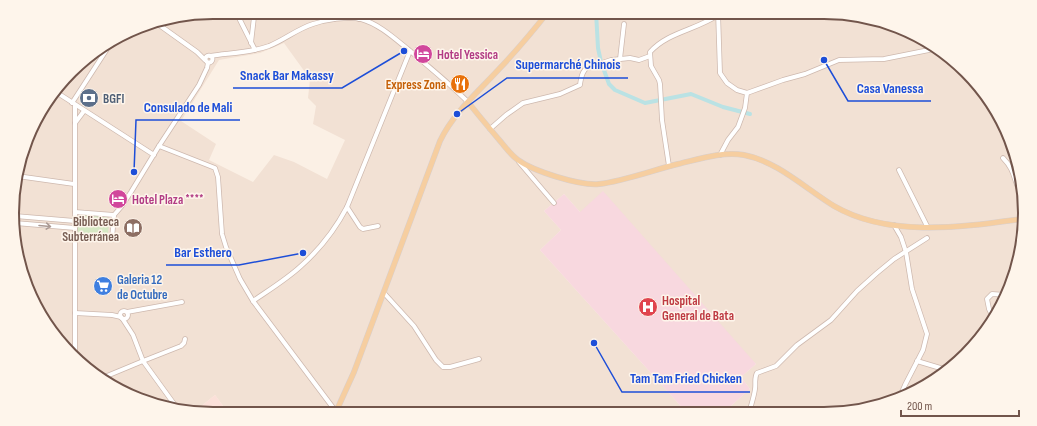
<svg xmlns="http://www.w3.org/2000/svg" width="1037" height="426" viewBox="0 0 1037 426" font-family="'Sofia Sans Condensed',sans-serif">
<rect width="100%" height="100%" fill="#fbf0e5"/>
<path fill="#f2e1d4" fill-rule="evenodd" d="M213 12H824L888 23 956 62 1004 124 1025 200 1014 277 991 325 956 364 901 399 850 412 723 413 750 389 741 377 756 364 580 212 564 194 544 211 561 230 540 250 687 413 229 414 215 395 199 408 201 412 149 403 90 372 46 324 16 252 14 187 39 113 81 62 148 23ZM284 43 310 79 308 98 316 106 313 124 345 140 327 179 294 162 274 155 253 182 209 160 216 144 181 121 219 60 260 53Z"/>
<path fill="#fbe0d9" d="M215 395 229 414H213L201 412 199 408Z"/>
<path fill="#f8d8df" d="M603 191 756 364 741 377 750 389 723 413H717L710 406 703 413H687L540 250 561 230 544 211 564 194 580 212Z"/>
<path fill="#d6e8c4" d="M81 215 107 216 109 221 108 234 104 237 82 235 77 231 78 218Z"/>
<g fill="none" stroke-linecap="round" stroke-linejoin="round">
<path stroke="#bae2e4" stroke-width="4" d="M596 12 598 48 601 62 609 84 615 90 645 103 691 94 723 107 750 114"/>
<g stroke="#ceb9af" stroke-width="5.5">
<g id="minor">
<path d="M236 12 255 50"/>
<path d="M333 12 334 19"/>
<path d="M718 12 720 73 727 83 737 90 747 93 745 108 738 127 728 140 720 155"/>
<path d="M359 19 372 12"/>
<path d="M155 22 197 52 205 60"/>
<path d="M251 43 254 17 252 12"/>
<circle cx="209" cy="59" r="3.5"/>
<path d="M210 56C230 53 250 53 269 46 284 40 297 29 313 24 325 20 347 16 361 19 379 24 394 38 409 50 429 67 449 83 468 102"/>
<path d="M620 59 624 24"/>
<path d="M56 92 154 155"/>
<path d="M747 93 783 80 805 74 839 60 884 59 934 49"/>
<path d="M72 103 109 46"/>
<path d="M75 123 84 111"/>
<path d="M490 129 506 115 523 103 560 94 580 85C581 77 583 66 593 66L611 60 630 58 639 60 650 56"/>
<path d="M159 146 215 168 218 177 222 234 226 247 240 279 253 301 337 413"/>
<path d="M1003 158C1017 172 1013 184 1024 198"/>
<path d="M519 162 554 203"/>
<path d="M669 166 662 120 660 84 659 80 651 66 650 52C668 32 696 30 718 15"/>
<path d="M899 170 927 226"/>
<path d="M17 176 74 184"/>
<path d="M347 207 360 227 363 229 378 226"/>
<path d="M75 212 114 215"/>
<path d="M15 216 75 221"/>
<path d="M15 223 75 228"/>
<path d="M894 225 901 237 906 252 912 289 927 334 923 350 905 385 899 399"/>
<path d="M75 237 112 239 114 215 121 207 131 192 159 146 199 85 207 68 208 63"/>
<path d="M384 293 414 326 436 360 443 367H450L479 359"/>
<path d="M253 301C269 290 287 279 301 266 319 250 336 228 347 207L410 51"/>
<circle cx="124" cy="315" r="4"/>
<path d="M127 312 182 302"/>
<path d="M75 313 112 315 121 317"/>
<path d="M122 318 133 335 143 361 181 346 184 343 185 339"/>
<path d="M994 319 989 309 987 299 992 294 1006 295"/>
<path d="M75 355V105"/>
<path d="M917 361 947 370"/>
<path d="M953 366 959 361"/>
<path d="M102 378 143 361 177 408"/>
<path d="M749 413C751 405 754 397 755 389 756 383 754 378 757 373L776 366 797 345 831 320 857 291 877 273 894 259 927 238"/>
</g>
</g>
<g stroke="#d8cfcd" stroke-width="6">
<g id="major">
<path d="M468 102C479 116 490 129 501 142 506 148 511 155 518 160 533 171 580 186 599 184 624 181 653 170 678 164 699 159 723 151 744 155 777 161 806 189 834 206 889 238 962 227 1022 219"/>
<path d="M335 414 354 372 440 141C454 112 479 91 500 68 517 50 533 31 548 12"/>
</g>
</g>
<use href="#minor" stroke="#fff" stroke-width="4"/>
<use href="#major" stroke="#f6cea0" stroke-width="5"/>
</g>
<defs><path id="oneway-shaft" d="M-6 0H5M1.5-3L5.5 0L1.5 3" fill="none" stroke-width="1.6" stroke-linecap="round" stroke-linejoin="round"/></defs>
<use stroke="#aa9993" href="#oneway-shaft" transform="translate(45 226) rotate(5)"/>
<defs>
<g id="hotel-disc" transform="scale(1)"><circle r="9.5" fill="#d1479c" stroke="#fef5eb"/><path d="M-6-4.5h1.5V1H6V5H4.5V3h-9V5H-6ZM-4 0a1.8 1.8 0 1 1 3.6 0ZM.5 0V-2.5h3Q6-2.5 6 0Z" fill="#fff"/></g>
<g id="restaurant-disc" transform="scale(1)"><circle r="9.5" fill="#e8710a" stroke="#fef5eb"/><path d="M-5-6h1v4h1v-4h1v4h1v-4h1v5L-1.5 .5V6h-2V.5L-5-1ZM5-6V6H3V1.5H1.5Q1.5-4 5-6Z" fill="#fff"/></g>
<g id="bank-disc" transform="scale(1)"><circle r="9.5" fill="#5c6f8a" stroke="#fef5eb"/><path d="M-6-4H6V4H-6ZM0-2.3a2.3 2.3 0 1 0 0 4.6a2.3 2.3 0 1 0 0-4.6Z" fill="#fff"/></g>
<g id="library-disc" transform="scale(1)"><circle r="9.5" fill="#8d6e63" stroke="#fef5eb"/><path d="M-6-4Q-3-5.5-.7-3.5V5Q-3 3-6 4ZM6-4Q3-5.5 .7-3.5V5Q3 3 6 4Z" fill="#fff"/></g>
<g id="supermarket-disc" transform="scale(1)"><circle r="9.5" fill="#3f7fe0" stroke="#fef5eb"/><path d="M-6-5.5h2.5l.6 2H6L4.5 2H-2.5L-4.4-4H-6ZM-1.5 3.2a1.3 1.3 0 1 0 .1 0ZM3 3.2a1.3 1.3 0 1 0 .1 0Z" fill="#fff"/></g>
<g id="hospital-disc" transform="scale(1)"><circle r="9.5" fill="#e0444e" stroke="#fef5eb"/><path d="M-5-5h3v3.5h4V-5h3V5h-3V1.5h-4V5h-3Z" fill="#fff"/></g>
</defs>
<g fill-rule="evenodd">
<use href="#hotel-disc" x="423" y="54"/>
<use href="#restaurant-disc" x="460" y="84"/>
<use href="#bank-disc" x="89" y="98"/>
<use href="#hotel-disc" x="118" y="199"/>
<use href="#library-disc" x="133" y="228"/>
<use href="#supermarket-disc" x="103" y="286"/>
<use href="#hospital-disc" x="648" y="307"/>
</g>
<g text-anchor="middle" stroke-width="3" stroke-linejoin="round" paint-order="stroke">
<g font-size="13" font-weight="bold" fill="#b23c85" stroke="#fef5eb" text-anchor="start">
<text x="437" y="59">Hotel Yessica</text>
<text x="132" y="204">Hotel Plaza ****</text>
</g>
<g font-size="13" font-weight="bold" fill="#c56008" stroke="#fef5eb" text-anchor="end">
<text x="446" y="89">Express Zona</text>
</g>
<g font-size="13" font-weight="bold" fill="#4e5e75" stroke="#fef5eb" text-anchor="start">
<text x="103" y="103">BGFI</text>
</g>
<g font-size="13" font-weight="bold" fill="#785e54" stroke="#fef5eb" text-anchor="end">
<text x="119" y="226">Biblioteca<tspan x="119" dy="15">Subterránea</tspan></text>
</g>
<g font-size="13" font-weight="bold" fill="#366cbe" stroke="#fef5eb" text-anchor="start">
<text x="117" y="284">Galeria 12<tspan x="117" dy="15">de Octubre</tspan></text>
</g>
<g font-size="13" font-weight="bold" fill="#be3a42" stroke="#fef5eb" text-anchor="start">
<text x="662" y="305">Hospital<tspan x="662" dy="15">General de Bata</tspan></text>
</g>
</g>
<path d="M0 0H1037V426H0ZM213 19H824A194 194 0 0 1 1018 213V213A194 194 0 0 1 824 407H213A194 194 0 0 1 19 213V213A194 194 0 0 1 213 19Z" fill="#fef5eb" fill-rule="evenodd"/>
<path fill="none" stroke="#72554b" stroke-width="2" d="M213 19H824A194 194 0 0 1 1018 213V213A194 194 0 0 1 824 407H213A194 194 0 0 1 19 213V213A194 194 0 0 1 213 19Z"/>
<path fill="none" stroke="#1d4ed8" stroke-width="1.5" d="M457 114L507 78H628M404 51L342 88H233M824 60L848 101H931M134 172L136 120H240M303 253L239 265H166M594 343L622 392H750"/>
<g fill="#1d4ed8" stroke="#fef5eb" stroke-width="1.5">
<circle cx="457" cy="114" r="4"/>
<circle cx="404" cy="51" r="4"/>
<circle cx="824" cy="60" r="4"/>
<circle cx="134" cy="172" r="4"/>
<circle cx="303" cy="253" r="4"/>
<circle cx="594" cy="343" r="4"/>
</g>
<g font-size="14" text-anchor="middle" font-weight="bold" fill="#1d4ed8" stroke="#fef5eb" stroke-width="3" stroke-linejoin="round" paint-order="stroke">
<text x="568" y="69">Supermarché Chinois</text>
<text x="287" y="80">Snack Bar Makassy</text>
<text x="890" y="93">Casa Vanessa</text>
<text x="188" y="112">Consulado de Mali</text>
<text x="203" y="257">Bar Esthero</text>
<text x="686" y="383">Tam Tam Fried Chicken</text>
</g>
<path d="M901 410v6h118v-6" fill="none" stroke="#72554b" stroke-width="2"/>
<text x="907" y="410" font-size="12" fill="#72554b" stroke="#fef5eb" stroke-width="3" paint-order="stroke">200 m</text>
</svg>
